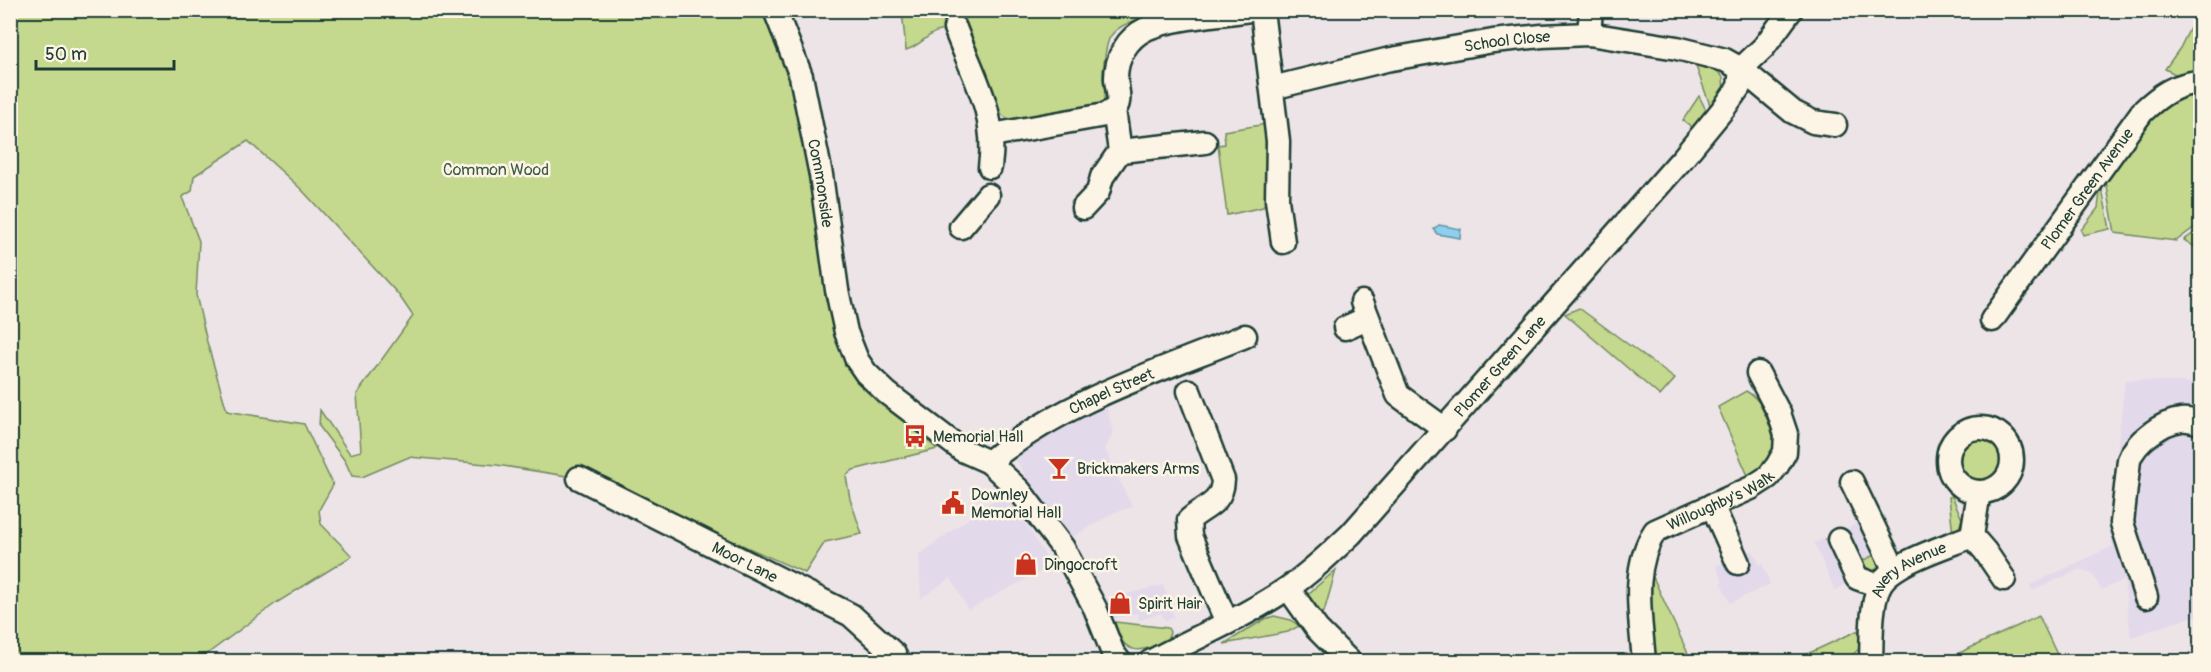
<svg xmlns="http://www.w3.org/2000/svg" width="2211" height="672" viewBox="0 0 2211 672" font-family="Pangolin,sans-serif">
<rect width="100%" height="100%" fill="#ede4e8"/>
<filter id="ink" filterUnits="userSpaceOnUse"><feTurbulence type="fractalNoise" baseFrequency=".0167" numOctaves="2"/><feDisplacementMap in="SourceGraphic" scale="12" xChannelSelector="R" yChannelSelector="G"/><feConvolveMatrix kernelMatrix="1 2 1 2 8 2 1 2 1" color-interpolation-filters="sRGB"/></filter>
<g filter="url(#ink)">
<g fill="#e2d9ea">
<path d="M2125 380 2200 383V419L2142 433 2117 453Z"/>
<path d="M1105 401 1113 433 1105 449 1132 507 1113 513 1069 539 1032 486 1015 458V451Z"/>
<path d="M2185 429 2200 435V614L2131 637 2124 580 2101 590 2092 573 2080 569 2032 591 2030 585 2113 546 2108 527 2114 479 2151 443Z"/>
<path d="M1003 493 1029 529 1051 566 968 610 951 578 921 598 919 555Z"/>
<path d="M1861 522 1876 554 1852 581 1835 590 1814 543Z"/>
<path d="M1741 550 1753 551 1759 564 1762 563 1770 584 1730 603 1721 583 1723 582 1716 566 1723 562 1726 555Z"/>
<path d="M1163 585 1174 617 1165 621 1161 613 1140 620 1137 613 1112 619 1106 599Z"/>
</g>
<g fill="#c4d88e" stroke="#728a61" stroke-width="1.5">
<path d="M10 11H764L783 58 797 111 834 318 867 388 937 449 853 470 846 476 850 499 862 534 825 542 805 573 598 481 497 465 409 457 362 477 352 476 345 461 319 426 320 410 350 454 361 451 357 394 413 316 398 294 301 189 248 141 194 176 192 191 182 197 199 241 196 295 207 342 227 411 304 424 333 485 319 510 321 524 352 556 276 603 207 654 199 655 190 661H11Z"/>
<path d="M902 11H1192C1170 14 1120 16 1109 39 1105 49 1104 62 1103 72 1102 84 1108 93 1102 104L1019 120C1004 120 1000 115 996 101H992L950 31C930 27 924 45 906 50Z"/>
<path d="M2195 18 2200 20V69L2196 73 2181 77 2165 69 2180 48Z"/>
<path d="M1695 64 1714 68 1723 77 1724 93 1714 108 1710 105Z"/>
<path d="M2193 94 2200 97V223L2176 241 2115 233 2106 181 2150 119 2176 97Z"/>
<path d="M1699 96 1708 114 1698 128H1693L1683 120Z"/>
<path d="M1266 124C1271 150 1276 183 1263 207L1227 215 1218 145 1225 144 1224 131Z"/>
<path d="M2101 184 2110 229 2083 235 2081 230 2098 208Z"/>
<path d="M2200 229V247H2195L2184 240Z"/>
<path d="M1579 308 1675 379 1660 396 1565 314Z"/>
<path d="M1746 391C1758 398 1761 405 1766 417 1781 449 1775 457 1749 478L1718 407Z"/>
<circle cx="1978" cy="462" r="25"/>
<path d="M1952 496 1962 519 1958 531 1953 535 1949 497Z"/>
<path d="M1876 554 1879 568 1868 579 1860 562Z"/>
<path d="M1336 570 1324 612 1316 616 1307 600 1308 594Z"/>
<path d="M1653 577 1690 658 1682 661H1651L1644 580Z"/>
<path d="M1274 616 1291 620 1299 626 1288 632 1224 644 1265 619Z"/>
<path d="M2039 616 2060 661H1942Z"/>
<path d="M1115 622 1168 628 1170 632 1168 640C1143 653 1122 658 1115 622Z"/>
<path d="M1861 629V647L1846 661 1790 662Z"/>
</g>
<path fill="#8ecfef" stroke="#6295a4" stroke-width="1.5" d="M1439 225 1461 229 1460 238 1437 234 1434 229Z"/>
<g fill="none" stroke-linecap="round" stroke-linejoin="round">
<g stroke="#1f3d34" stroke-width="27">
<g id="minor">
<path id="s1" d="M775 10 801 76 821 175 837 290 846 332 857 360 866 373 887 393 962 450 989 462 1019 490 1063 548 1095 608 1113 653 1120 662"/>
<path d="M1262 10 1278 141 1277 200 1283 242"/>
<path d="M955 28C973 76 998 114 990 167"/>
<path d="M1589 34 1591 10"/>
<path id="s2" d="M1272 88 1386 60 1493 41 1542 36 1589 34 1677 48 1725 60 1741 69 1793 112 1813 122 1835 125"/>
<path d="M992 135 1105 115C1111 111 1117 109 1118 102 1120 95 1116 86 1116 78 1116 58 1127 38 1146 29 1173 17 1221 15 1251 10"/>
<path d="M1120 151 1205 142"/>
<path d="M1083 208 1098 192 1102 177 1120 151 1114 110"/>
<path d="M961 227 988 195"/>
<path d="M1362 302 1398 395 1445 429"/>
<path id="s3" d="M1992 320 2142 112C2160 95 2175 84 2200 82"/>
<path d="M1345 328 1367 318"/>
<path d="M1189 391 1223 480C1222 504 1205 506 1189 520L1190 536 1227 623"/>
<circle cx="1980" cy="460" r="32"/>
<path id="s4" d="M989 462C1061 402 1159 371 1245 336"/>
<path id="s5" d="M579 478 851 615 894 654 898 662"/>
<path d="M1852 482 1894 569"/>
<path d="M1712 505 1738 563"/>
<path d="M1972 536 1985 551 2004 579"/>
<path d="M1839 540 1857 578 1879 586"/>
<path d="M1288 588 1317 629 1350 662"/>
<path d="M2146 597 2122 523 2129 460C2135 442 2162 422 2181 420 2188 419 2194 421 2200 423"/>
<path id="s6" d="M1150 662C1196 637 1245 617 1288 588 1311 572 1331 553 1351 534L1683 158 1724 108 1739 87 1741 69 1764 47 1791 10"/>
<path id="s7" d="M1644 662C1641 618 1630 570 1655 531L1751 488 1768 477 1777 466 1785 452 1786 434 1779 413 1758 373"/>
<path id="s8" d="M1871 662C1872 638 1870 609 1879 587 1889 563 1948 546 1972 536L1979 492"/>
</g>
</g>
<use href="#minor" stroke="#fcf5e5" stroke-width="22"/>
</g>
</g>
<defs>
<g id="bus-bare" transform="scale(1.8)"><path d="M-5-6H5V4H4V6H2V4H-2V6H-4V4H-5ZM-3.5-4V0h7V-4ZM-3.5 1.2v1.5H-2V1.2ZM2 1.2v1.5H3.5V1.2Z" fill="#c8321e" stroke="#fcf5e5" stroke-width="2.5" paint-order="stroke"/></g>
<g id="bar-bare" transform="scale(1.8)"><path d="M-6-5H6L.8 .8V4.5H3.5V6h-7V4.5H-.8V.8Z" fill="#c8321e" stroke="#fcf5e5" stroke-width="2.5" paint-order="stroke"/></g>
<g id="civic-bare" transform="scale(1.8)"><path d="M-.6-6.5H3V-4.5H.6V-3L4-1V1h2V6H-6V1h2V-1L-.6-3ZM-1.2 2.5V6h2.4V2.5Z" fill="#c8321e" stroke="#fcf5e5" stroke-width="2.5" paint-order="stroke"/></g>
<g id="shop-bare" transform="scale(1.8)"><path d="M-5-2.5h2.3a2.7 3.5 0 0 1 5.4 0H5L5.5 6h-11ZM-1.5-2.5h3a1.5 2.3 0 0 0-3 0Z" fill="#c8321e" stroke="#fcf5e5" stroke-width="2.5" paint-order="stroke"/></g>
</defs>
<g fill-rule="evenodd">
<use href="#bus-bare" x="915" y="436"/>
<use href="#bar-bare" x="1059" y="468"/>
<use href="#civic-bare" x="953" y="503"/>
<use href="#shop-bare" x="1026" y="564"/>
<use href="#shop-bare" x="1120" y="603"/>
</g>
<g text-anchor="middle" stroke-width="5" stroke-linejoin="round" paint-order="stroke">
<g font-size="16" fill="#1f3d34" stroke="#fcf5e5">
<text dy="6" stroke="none"><textPath href="#s2" startOffset="240">School Close</textPath></text>
<text dy="6" stroke="none"><textPath href="#s1" startOffset="180">Commonside</textPath></text>
<text dy="6" stroke="none"><textPath href="#s3" startOffset="162">Plomer Green Avenue</textPath></text>
<text dy="6" stroke="none"><textPath href="#s6" startOffset="464">Plomer Green Lane</textPath></text>
<text dy="6" stroke="none"><textPath href="#s4" startOffset="142">Chapel Street</textPath></text>
<text dy="6" stroke="none"><textPath href="#s7" startOffset="206">Willoughby's Walk</textPath></text>
<text dy="6" stroke="none"><textPath href="#s5" startOffset="186">Moor Lane</textPath></text>
<text dy="6" stroke="none"><textPath href="#s8" startOffset="110">Avery Avenue</textPath></text>
</g>
<g font-size="16" fill="#405c46" stroke="#fcf5e5">
<text x="496" y="175">Common Wood</text>
</g>
<g font-size="16" fill="#1f3d34" stroke="#fcf5e5" text-anchor="start">
<text x="933" y="442">Memorial Hall</text>
<text x="1077" y="474">Brickmakers Arms</text>
<text x="971" y="500">Downley<tspan x="971" dy="18">Memorial Hall</tspan></text>
<text x="1044" y="570">Dingocroft</text>
<text x="1138" y="609">Spirit Hair</text>
</g>
</g>
<rect width="2211" height="672" fill="none" stroke="#fcf5e5" stroke-width="36"/>
<rect x="18" y="18" width="2175" height="636" fill="none" stroke="#1f3d34" stroke-width="2" filter="url(#ink)"/>
<path d="M36 60v9h138v-9" fill="none" stroke="#1f3d34" stroke-width="3"/>
<text x="45" y="60" font-size="18" fill="#1f3d34" stroke="#fcf5e5" stroke-width="4.5" paint-order="stroke">50 m</text>
</svg>
